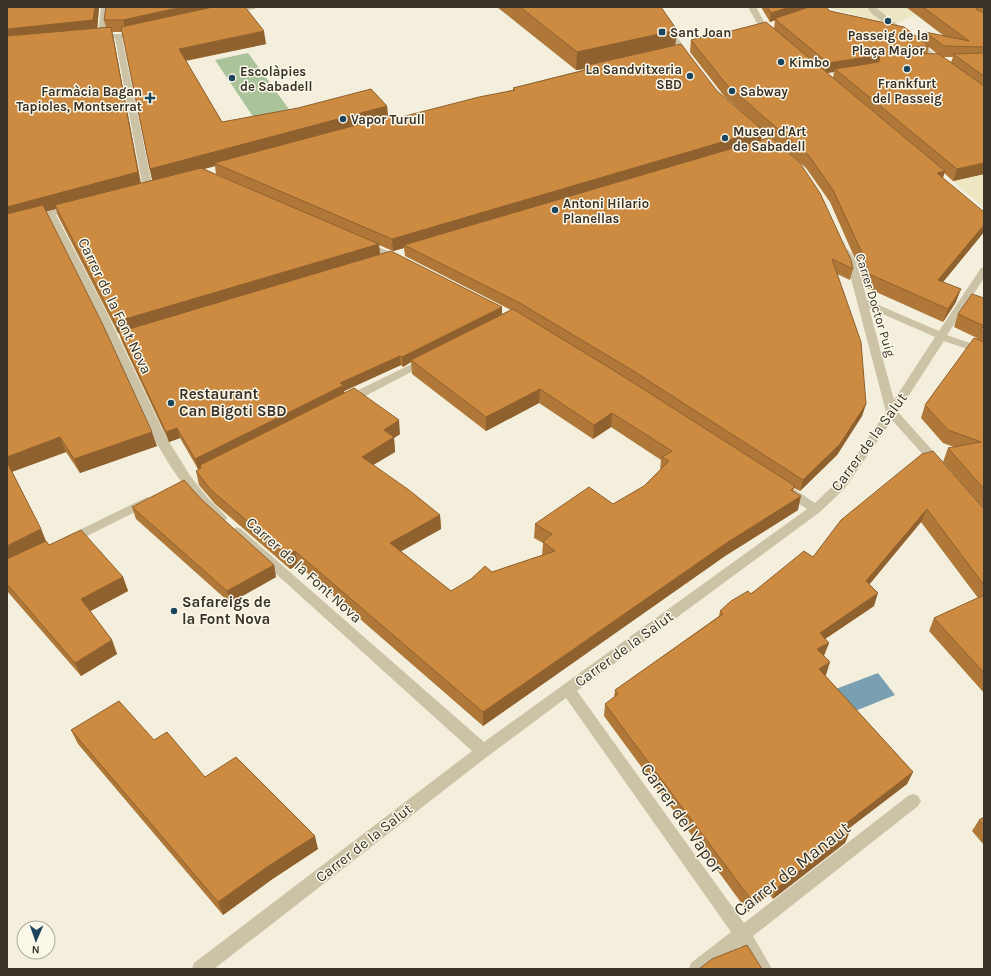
<svg xmlns="http://www.w3.org/2000/svg" width="991" height="976" viewBox="0 0 991 976" font-family="Karla,sans-serif">
<rect width="100%" height="100%" fill="#f3efdc"/>
<path fill="#aac39b" d="M248 53 294 116 258 124 215 60Z"/>
<g fill="#ece6c2">
<path d="M827 7H909L915 15 892 25Z"/>
<path d="M984 174V208L953 181Z"/>
</g>
<path fill="#799fb2" d="M878 673 895 695 850 713 833 690Z"/>
<g fill="none" stroke-linecap="round" stroke-linejoin="round">
<g fill="#ccc3a7" fill-rule="evenodd">
<path d="M101 7H109L105 34H126L139 31 143 33 142 35 122 38 153 189 151 191H145L143 189 115 38H97L93 36 98 34Z"/>
<path d="M248 7H261L231 15 227 13Z"/>
<path d="M648 7H656L691 57 690 59H684Z"/>
<path d="M748 7H756L767 27 776 35 775 37H769L761 30Z"/>
<path d="M867 7H875L945 62V66H939L871 13Z"/>
<path d="M72 205 77 208 75 210 56 215 106 311 166 437 191 477 207 497 225 515 227 518 225 521C216 524 212 516 206 510 152 457 128 379 96 312 80 280 64 249 48 217L7 228V222Z"/>
<path d="M364 241 402 257 404 259 402 261H396L361 246 359 244Z"/>
<path d="M845 248C856 251 864 289 867 300L939 331 981 268 984 267V278L947 335 984 348V355L944 341 898 412 942 461 944 464 942 467 938 468 934 467 892 420 845 488 820 512 577 691 744 923 908 796 913 794 918 796 921 801 918 806 753 936 772 969H754L740 946 711 969H689L691 963 731 932 566 698 488 756 214 969H192L194 963 472 751 233 535 231 532 233 529 237 527 241 529 484 742 807 509 783 493 781 490 783 487 787 486 791 487 815 503 837 482 886 412 849 271 840 251ZM869 308 935 337 894 400Z"/>
<path d="M426 357 430 358 431 360 430 362 350 404H342L340 401 342 398Z"/>
<path d="M147 497 151 498 153 501 151 504 69 545 65 543 63 540 65 537Z"/>
</g>
</g>
<g fill="#af7838" fill-rule="evenodd">
<path d="M7 7H99L97 28 106 27 104 20 106 7 266 44 186 61 222 122 387 106 388 116 397 118 513 90V88L584 70V69L576 70 497 7H661L675 45 717 91 749 118 724 96 690 52 691 40 774 29 775 20 770 22 761 7H826L830 11 923 41 925 32 944 36 906 7H984V174L953 181 944 173 943 178 984 232 943 282 956 302 943 322 865 287 860 270 830 202 806 168 763 130 761 140 853 269 850 280 837 274 866 404 862 416 837 455 800 491 794 488 793 491 798 510 725 556 483 726 298 565 290 569 215 504 199 485 196 471 201 468 198 469 180 438 169 442 122 342 119 333H118L58 216 56 209 46 211 157 446 80 473 66 452 12 472 41 529 46 541 49 545 123 577 128 591 90 611 112 640 117 654 81 676 7 591ZM112 32H122L152 180 141 183ZM929 47 937 54H927ZM943 57H953L951 62ZM834 72 833 78 827 73ZM215 166 216 174 266 196 204 169ZM379 245 393 251 404 248 405 256 511 310 502 314 380 254ZM411 362 412 374 486 431 539 403 593 439 611 427 661 460 660 470 644 486 613 504 535 524 534 538 543 543 542 555 492 572 451 591 401 551 441 529 440 515 373 465 395 452 394 438 400 434 345 393 344 391 401 365 403 367Z"/>
<path d="M984 298V509L943 462 948 448 954 447 943 443 921 418 925 405 977 338 954 327 958 314Z"/>
<path d="M922 454 984 509V693L929 631 934 618 978 598 921 522 869 585 874 606 825 639 829 643 824 656 826 675H825L913 772 907 784 848 829 850 831 845 843 773 899 769 894 748 912 604 716 605 704 614 697 615 690 719 616 720 611 813 557Z"/>
<path d="M202 500 274 565 276 577 230 603 136 519 132 507Z"/>
<path d="M71 730 154 740 205 777 318 849 271 880 223 915 78 744Z"/>
<path d="M984 817V845L972 831 979 820Z"/>
</g>
<g fill="#8f612e">
<path d="M95 7H99L97 33 7 42V29Z"/>
<path d="M181 7H239L126 32 123 20Z"/>
<path d="M790 7H814L770 22 771 13Z"/>
<path d="M111 27 114 40 141 186 55 205 56 209 7 222V207Z"/>
<path d="M677 30 675 48 584 66V69L576 70 577 52Z"/>
<path d="M264 31 266 44 182 61 179 49Z"/>
<path d="M880 55 877 66 835 69 834 72 825 73 828 63Z"/>
<path d="M387 106 388 119 214 163 215 166 153 183 150 169Z"/>
<path d="M763 130 761 141 404 245V248L393 251 392 239Z"/>
<path d="M984 163V174L953 181 957 169Z"/>
<path d="M945 171 941 184 937 173Z"/>
<path d="M984 225V232L934 293 938 280Z"/>
<path d="M379 244 380 255 118 333 115 322Z"/>
<path d="M961 289 956 302 943 322 948 309Z"/>
<path d="M502 307V317L411 360V362L403 367 402 357Z"/>
<path d="M400 356 401 365 344 391 345 395 200 465 201 468 198 469 195 459 340 383Z"/>
<path d="M540 389 539 403 486 431V417Z"/>
<path d="M866 404 862 416 837 455 800 491 803 480Z"/>
<path d="M612 413 611 427 593 439 594 425Z"/>
<path d="M399 420 400 434 394 438 395 452 363 471 362 457 384 430Z"/>
<path d="M177 428 180 438 169 442 166 432Z"/>
<path d="M152 432 157 446 80 473 74 459Z"/>
<path d="M60 437 66 452 11 472 7 463V457Z"/>
<path d="M801 496 798 510 725 556 483 726V712L728 542Z"/>
<path d="M927 509 921 522 861 594 866 581Z"/>
<path d="M440 515 441 529 391 557 390 543Z"/>
<path d="M41 529 47 544 7 563V546Z"/>
<path d="M295 551 298 565 290 569 287 555Z"/>
<path d="M274 565 276 577 230 603 227 591Z"/>
<path d="M123 577 128 591 87 613 81 599Z"/>
<path d="M878 593 874 606 816 645 820 633Z"/>
<path d="M112 640 117 654 81 676 75 663Z"/>
<path d="M829 643 824 655 813 662 817 649Z"/>
<path d="M830 662 826 675 815 681 819 669Z"/>
<path d="M913 772 907 784 839 836 844 825Z"/>
<path d="M850 831 845 843 773 899 777 888Z"/>
<path d="M315 836 318 849 271 880 223 915 218 902 267 867Z"/>
<path d="M773 882 769 894 748 912 752 901Z"/>
</g>
<g fill="#cc8b41" stroke="#8f612e">
<path d="M7 7H95L93 20 7 29Z"/>
<path d="M106 7H181L123 20H104Z"/>
<path d="M213 7H245L264 31 179 49 222 122 298 108 371 89 387 106 150 169 121 27Z"/>
<path d="M520 7H661L677 30 577 52Z"/>
<path d="M767 7H790L771 13Z"/>
<path d="M809 7H826L830 11 904 27 929 46 909 47 907 48 908 53 939 54 984 86V163L957 169 835 69 879 62 880 55 828 63 776 20V18Z"/>
<path d="M923 7H976V9L984 13V47L944 46 925 32 969 41Z"/>
<path d="M766 22 945 171 937 173 984 212V225L938 280 961 289 948 309 869 274 864 257 833 190 809 156 726 84 691 40 702 37 704 38Z"/>
<path d="M111 27 138 172 7 207V36Z"/>
<path d="M681 44 717 91 763 130 392 239 214 163 394 115 397 118 417 113 479 97 515 90 513 88 589 69 584 66Z"/>
<path d="M984 52V76L953 54 982 53Z"/>
<path d="M771 137 800 163 820 193 851 260 853 269 832 259 861 342 866 404 840 444 803 480 635 372 518 302 404 245Z"/>
<path d="M201 168 379 244 115 322 55 205Z"/>
<path d="M43 205 103 325 152 432 74 459 60 437 7 457V214Z"/>
<path d="M391 251 502 307 402 357 400 356 340 383 344 385 195 459 177 428 166 432 119 332Z"/>
<path d="M972 294 984 298V332L980 330 984 326 958 314Z"/>
<path d="M513 309 626 378 795 486 791 490 801 496 728 542 483 712 295 551 287 555 211 490 196 471 201 468 200 465 354 388 399 420 384 430 394 437 362 457 409 490 440 515 390 543 451 591 471 579 485 566 492 572 555 551 543 542 552 534 535 524 589 487 613 504 644 486 669 461 662 457 672 451 612 413 594 425 540 389 486 417 411 360Z"/>
<path d="M974 338 984 342V489L948 448 981 442 948 430 925 405Z"/>
<path d="M933 451 984 509V585L927 509 866 581 878 593 820 633 829 643 817 649 830 662 819 669 913 772 844 825 850 831 777 888 773 882 752 901 605 704 618 694 615 690 723 614 720 611 731 601 748 591 751 594 804 551 813 557 841 520 922 454Z"/>
<path d="M7 462 41 529 7 546Z"/>
<path d="M184 480 202 500 274 565 227 591 132 507Z"/>
<path d="M81 530 123 577 81 599 112 640 75 663 7 584V559L46 541 49 545Z"/>
<path d="M984 595V673L934 618Z"/>
<path d="M119 701 154 740 167 732 205 777 236 757 315 836 267 867 218 902 71 730Z"/>
<path d="M984 817V825L979 820Z"/>
<path d="M747 945 762 969H699L712 959Z"/>
</g>
<g fill="#1b455c" stroke="#fbf8e9" stroke-width="1.5">
<circle cx="888" cy="21" r="4"/>
<rect x="658" y="28" width="8" height="8" rx="2"/>
<circle cx="781" cy="62" r="4"/>
<circle cx="907" cy="69" r="4"/>
<circle cx="690" cy="76" r="4"/>
<circle cx="232" cy="78" r="4"/>
<circle cx="732" cy="91" r="4"/>
<path d="M148 92h4v4h4v4h-4v4h-4v-4h-4v-4h4z"/>
<circle cx="343" cy="119" r="4"/>
<circle cx="725" cy="138" r="4"/>
<circle cx="555" cy="210" r="4"/>
<circle cx="171" cy="403" r="4"/>
<circle cx="174" cy="611" r="4"/>
</g>
<g text-anchor="middle" stroke-width="3" stroke-linejoin="round" paint-order="stroke">
<g font-size="13" font-weight="bold" fill="#383228" stroke="#fbf8e9" text-anchor="start">
<text x="670" y="37">Sant Joan</text>
<text x="888" y="40" text-anchor="middle">Passeig de la<tspan x="888" dy="15">Plaça Major</tspan></text>
<text x="789" y="67">Kimbo</text>
<text x="682" y="74" text-anchor="end">La Sandvitxeria<tspan x="682" dy="15">SBD</tspan></text>
<text x="240" y="76">Escolàpies<tspan x="240" dy="15">de Sabadell</tspan></text>
<text x="907" y="88" text-anchor="middle">Frankfurt<tspan x="907" dy="15">del Passeig</tspan></text>
<text x="142" y="96" text-anchor="end">Farmàcia Bagan<tspan x="142" dy="15">Tapioles, Montserrat</tspan></text>
<text x="740" y="96">Sabway</text>
<text x="351" y="124">Vapor Turull</text>
<text x="733" y="136">Museu d'Art<tspan x="733" dy="15">de Sabadell</tspan></text>
<text x="563" y="208">Antoni Hilario<tspan x="563" dy="15">Planellas</tspan></text>
</g>
<g font-size="13" fill="#383228" stroke="#fbf8e9">
<text transform="translate(876 305) rotate(73)" y="5">Carrer Doctor Puig</text>
</g>
<g font-size="15" fill="#383228" stroke="#fbf8e9">
<text transform="translate(115 306) rotate(64)" y="5">Carrer de la Font Nova</text>
<text transform="translate(869 442) rotate(-54)" y="5">Carrer de la Salut</text>
<text transform="translate(304 570) rotate(42)" y="5">Carrer de la Font Nova</text>
<text transform="translate(624 649) rotate(-36)" y="5">Carrer de la Salut</text>
<text transform="translate(364 843) rotate(-38)" y="5">Carrer de la Salut</text>
</g>
<g font-size="15" font-weight="bold" fill="#383228" stroke="#fbf8e9" text-anchor="start">
<text x="179" y="399">Restaurant<tspan x="179" dy="17">Can Bigoti SBD</tspan></text>
<text x="182" y="607">Safareigs de<tspan x="182" dy="17">la Font Nova</tspan></text>
</g>
<g font-size="18" fill="#383228" stroke="#fbf8e9">
<text transform="translate(682 818) rotate(55)" y="6">Carrer del Vapor</text>
<text transform="translate(792 869) rotate(-38)" y="6">Carrer de Manaut</text>
</g>
</g>
<rect width="991" height="976" fill="none" stroke="#383228" stroke-width="16"/>
<g transform="translate(36 940) rotate(182)"><circle r="19" fill="#fbf8e9" stroke="#ada99c"/>
<path d="M0-3L7 15L0 10L-7 15Z" fill="#1b455c"/>
<text y="-6" font-size="11" font-weight="bold" text-anchor="middle" fill="#383228">N</text>
</g>
</svg>
